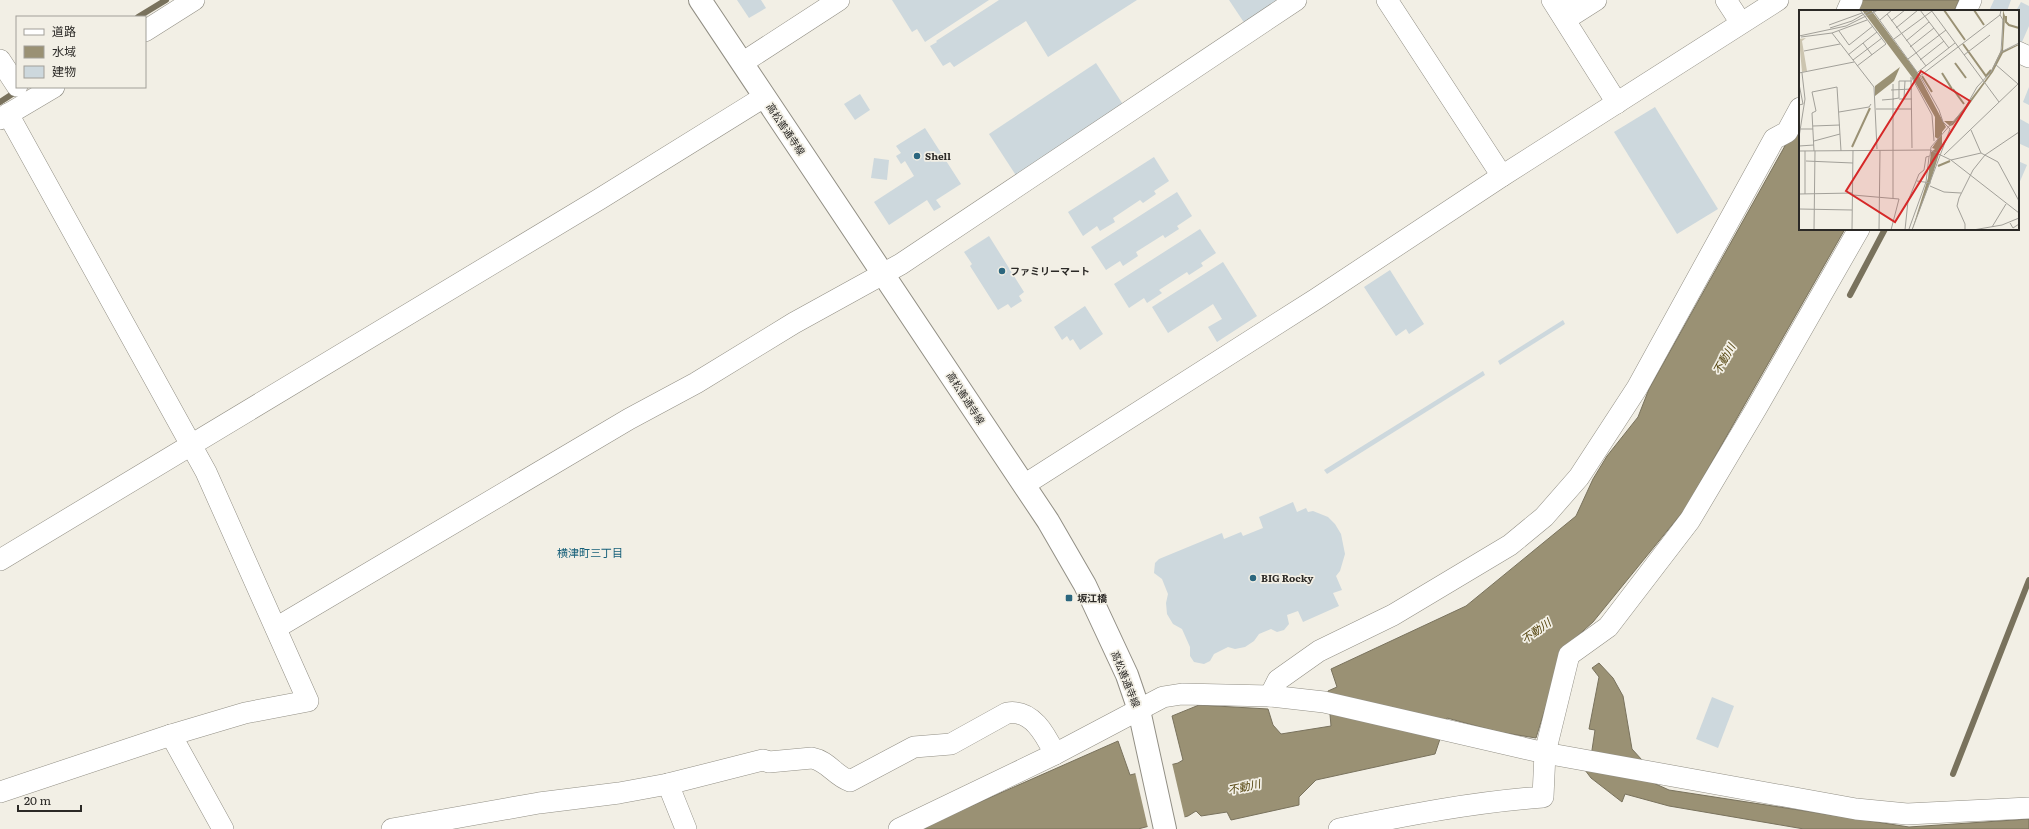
<svg xmlns="http://www.w3.org/2000/svg" width="2029" height="829" viewBox="0 0 2029 829" font-family="Literata,'Noto Sans JP',serif">
<rect width="100%" height="100%" fill="#f2efe5"/>
<g fill="#9a9174" stroke="#79725d">
<path d="M1860 0H1959L1954 11H1854Z"/>
<path d="M1800 119V229H1845L1685 509 1593 622 1564 648 1536 738 1499 732 1447 718 1435 754 1316 780 1299 797V805L1231 820 1227 812 1201 816 1196 811 1188 816 1138 829H919L1118 741 1130 775 1178 763 1183 760 1172 716 1199 705 1268 709 1273 725 1281 734 1331 726 1328 691 1337 687 1331 669 1466 606 1576 516 1593 479 1607 456 1638 417 1649 389Z"/>
<path d="M1599 663 1613 678 1623 696 1632 749 1642 760 1649 781 1669 790 1909 827 2029 819V829H1804L1669 806 1625 794 1622 802 1591 778 1585 770 1592 750 1595 730 1589 729 1599 677 1592 668Z"/>
</g>
<path fill="#f2efe5" d="M1172 763 1185 819 1148 828 1135 772Z"/>
<g fill="none" stroke-linecap="round" stroke-linejoin="round">
<g stroke="#79725d" stroke-width="6">
<path d="M138 17 166 0"/>
<path d="M0 102 17 91"/>
<path d="M1850 295 1885 229"/>
<path d="M1953 774 2029 580"/>
</g>
</g>
<g fill="#cdd8dd">
<path d="M737 0H761L766 8 749 18Z"/>
<path d="M892 0H989L925 42 917 29 912 32Z"/>
<path d="M999 0H1137L1048 57 1026 21 954 67 950 62 943 66 930 46 937 42 936 41Z"/>
<path d="M1229 0H1282L1245 24Z"/>
<path d="M1994 0H2011L2007 11H1989Z"/>
<path d="M2021 2 2029 6V26L2022 42 2018 40V11H2016Z"/>
<path d="M1096 63 1124 106 1017 177 989 134Z"/>
<path d="M2029 87V105L2023 102Z"/>
<path d="M860 94 870 110 855 120 844 104Z"/>
<path d="M1655 107 1718 209 1677 234 1614 132Z"/>
<path d="M2020 119 2029 124V148L2018 143V123Z"/>
<path d="M925 128 961 184 936 200 941 207 934 211 927 200 889 225 874 202 914 176 905 161 901 164 896 156 901 153 896 146Z"/>
<path d="M1154 157 1169 181 1154 191 1156 194 1143 203 1140 200 1113 218 1115 222 1100 231 1097 226 1083 236 1068 212Z"/>
<path d="M874 158 889 160 887 180 871 178Z"/>
<path d="M2018 161 2027 165 2018 186Z"/>
<path d="M1177 192 1192 216 1177 226 1179 229 1165 238 1163 235 1136 252 1138 256 1123 266 1120 261 1106 270 1091 247Z"/>
<path d="M1200 229 1216 253 1201 263 1203 266 1189 275 1187 272 1159 290 1162 293 1147 303 1144 298 1129 308 1114 284Z"/>
<path d="M989 236 1024 292 1019 296 1022 301 1011 308 1008 304 998 310 970 266 972 264 964 252Z"/>
<path d="M1223 262 1257 316 1217 342 1208 327 1222 319 1213 304 1168 333 1152 307Z"/>
<path d="M1390 270 1424 324 1409 334 1406 329 1396 336 1364 287Z"/>
<path d="M1085 306 1103 334 1080 350 1073 339 1070 341 1067 336 1062 340 1054 327Z"/>
<path d="M1563 320 1565 324 1500 365 1498 361Z"/>
<path d="M1483 371 1485 375 1327 474 1324 470Z"/>
<path d="M1293 502 1297 512 1306 508 1308 512 1313 511 1328 517 1335 524 1341 534 1345 554 1340 571 1336 576 1342 590 1333 593 1339 606 1303 622 1298 611 1287 615 1289 624 1284 630 1277 632 1271 629 1259 634 1254 641 1245 647 1235 649 1228 647 1214 654 1210 661 1204 664 1194 662 1190 656V647L1182 629 1173 624 1167 614 1166 603 1168 594 1162 579 1154 573 1155 563 1159 559 1222 533 1224 539 1241 532 1243 536 1263 528 1259 517Z"/>
<path d="M1712 697 1734 706 1718 748 1696 739Z"/>
</g>
<g fill="none" stroke-linecap="round" stroke-linejoin="round">
<g stroke="#928f85" stroke-width="22">
<g id="minor">
<path d="M1387 0 1502 176"/>
<path d="M1552 0 1617 103"/>
<path d="M1564 0 1574 14 1596 0"/>
<path d="M1726 0 1741 23"/>
<path d="M1847 11 1852 0"/>
<path d="M1966 11 1971 0"/>
<path d="M145 31 194 0"/>
<path d="M2018 52 2029 57"/>
<path d="M0 60 17 86"/>
<path d="M742 63 839 0"/>
<path d="M0 119 54 87"/>
<path d="M1024 485 1316 299 1502 176 1778 0"/>
<path d="M0 560 598 200 764 97"/>
<path d="M276 628 629 419 696 383 794 323 901 264 1296 0"/>
<path d="M1270 696 1278 680 1319 651 1393 615 1510 545 1544 517 1579 477 1637 388 1774 139 1787 132 1800 108"/>
<path d="M171 735 223 829"/>
<path d="M668 784 686 829"/>
<path d="M0 792 171 735 245 713 308 701 206 472 8 114"/>
<path d="M392 829 539 803 619 793 668 784 763 760 769 762 812 758C828 761 835 776 850 781L914 747 951 744 1007 713C1032 709 1045 734 1055 754L1163 697 1182 694 1270 696 1324 702 1545 753 1856 809 1907 814 2029 808"/>
<path d="M899 829 1055 754"/>
<path d="M1339 829C1407 815 1474 802 1543 797L1545 753 1569 655 1608 627 1690 520 1756 409 1859 229"/>
</g>
</g>
<g stroke="#928f85" stroke-width="24">
<path id="primary" d="M700 0 1048 521 1085 585 1127 675 1139 710 1165 829"/>
</g>
<use href="#minor" stroke="#fff" stroke-width="21"/>
<use href="#primary" stroke="#fff" stroke-width="22"/>
</g>
<g fill="#2b667e" stroke="#f2efe5" stroke-width="1.5">
<circle cx="917" cy="156" r="4"/>
<circle cx="1002" cy="271" r="4"/>
<circle cx="1253" cy="578" r="4"/>
<rect x="1065" y="594" width="8" height="8" rx="2"/>
</g>
<g text-anchor="middle" stroke-width="3.5" stroke-linejoin="round" paint-order="stroke">
<g font-size="10" fill="#2b2926" stroke="#f2efe5">
<text transform="translate(786 129) rotate(56)" y="4">高松善通寺線</text>
<text transform="translate(966 398) rotate(57)" y="4">高松善通寺線</text>
<text transform="translate(1126 679) rotate(68)" y="4">高松善通寺線</text>
</g>
<g font-size="10" font-weight="bold" fill="#2b2926" stroke="#f2efe5" text-anchor="start">
<text x="925" y="160">Shell</text>
<text x="1010" y="275">ファミリーマート</text>
<text x="1261" y="582">BIG Rocky</text>
<text x="1077" y="602">坂江橋</text>
</g>
<g font-size="11" font-style="italic" fill="#4e3e06" stroke="#f2efe5">
<text transform="translate(1724 359) rotate(-61)" y="4">不動川</text>
<text transform="translate(1536 631) rotate(-35)" y="4">不動川</text>
<text transform="translate(1244 787) rotate(-12)" y="4">不動川</text>
</g>
<g font-size="11" fill="#17607a" stroke="#f2efe5">
<text x="590" y="557">横津町三丁目</text>
</g>
</g>
<g transform="translate(1799 10)">
<rect width="220" height="220" fill="#f2efe5"/>
<path d="M7 28 3 31 8 61 3 62 0 29Z" fill="#ccc5b0"/>
<path d="M63 0H72L118 62 147 117 143 122V134L132 170 113 220 129 168 132 142 136 139 133 138 139 129 136 127V107L113 67ZM204 0 206 6 204 41 220 34V35L204 43 194 62 167 99 154 115 151 116 145 111H155L190 65 203 38ZM101 57 95 71 76 86V76Z" fill="#9a9174"/>
<path fill="none" stroke="#9a9174" stroke-width="2" d="M145 0 166 30M175 0 185 15M207 6V12L210 15 220 18M164 34 187 66 192 60M156 53 167 68M143 63 153 79M123 66 133 82M154 79 165 94M53 137 71 98M139 156 151 151"/>
<path fill="none" stroke="#a2a099" stroke-width="1" d="M121 0 150 38M132 0 200 92M74 1 121 66 140 100 144 112 151 119 113 220M88 4 127 56M81 10 93 0M92 11 106 0M30 15 63 3M31 18 53 11 72 0M97 18 119 0M40 21 50 35 74 16M33 23 75 77 78 139M0 26 47 16 79 0M2 27 33 23 68 10M95 29 133 1M107 31 130 12M64 33 73 45M111 37 135 18M5 41 41 34M202 42 220 33M49 45 78 22M165 45 191 25M109 49 147 20M54 50 83 28M121 50 145 31M196 54 219 74M58 56 87 34 61 0M119 62 156 33M0 63 55 52M121 66 201 5 202 0M112 67 113 138M113 68 133 105 135 131M0 74 4 94 0 95M94 74V188M92 80 113 79M105 88 106 71M94 89 100 88V71H113M100 89H113M83 90 95 89M77 99H113M40 102 70 97 72 94M14 116 41 115M1 119H14M172 120 182 143M0 127 6 89 3 63M15 131 41 124M0 136 15 135M0 141 131 140 152 150 220 203M6 141V184M15 141 13 103 17 101 13 82 38 77 42 141M145 145 220 73M186 145 220 122M152 150 182 143 199 152 220 191M7 151 54 153M118 171 132 173M131 176 145 182 162 183M0 184 54 183M54 185 100 189 92 220M0 199 53 200M211 213 214 218 220 214M193 217 207 194M110 219 127 172 130 147M15 220 16 141M53 220 54 140M80 220 81 140M106 220 109 191 120 164 125 160 127 147 131 146 132 137 166 98 178 77 192 62 202 42 204 10 201 5M166 220V214L158 196 160 188 174 160 186 145M174 220 203 215 220 208"/>
<path fill="#d62828" fill-opacity="0.15" stroke="#d62828" stroke-width="2" d="M122 61 171 91 96 212 47 181Z"/>
<rect width="220" height="220" fill="none" stroke="#2b2926" stroke-width="2"/>
</g>
<rect x="16" y="16" width="130" height="72" fill="#f2efe5" stroke="#a2a099"/>
<rect x="24" y="29" width="20" height="6" fill="#ffffff" stroke="#a2a099"/>
<text x="52" y="36" font-size="12" fill="#2b2926">道路</text>
<rect x="24" y="46" width="20" height="12" fill="#9a9174" stroke="#a2a099"/>
<text x="52" y="56" font-size="12" fill="#2b2926">水域</text>
<rect x="24" y="66" width="20" height="12" fill="#cdd8dd" stroke="#a2a099"/>
<text x="52" y="76" font-size="12" fill="#2b2926">建物</text>
<path d="M18 805v6h63v-6" fill="none" stroke="#2b2926" stroke-width="2"/>
<text x="24" y="805" font-size="12" fill="#2b2926" stroke="#f2efe5" stroke-width="3" paint-order="stroke">20 m</text>
</svg>
